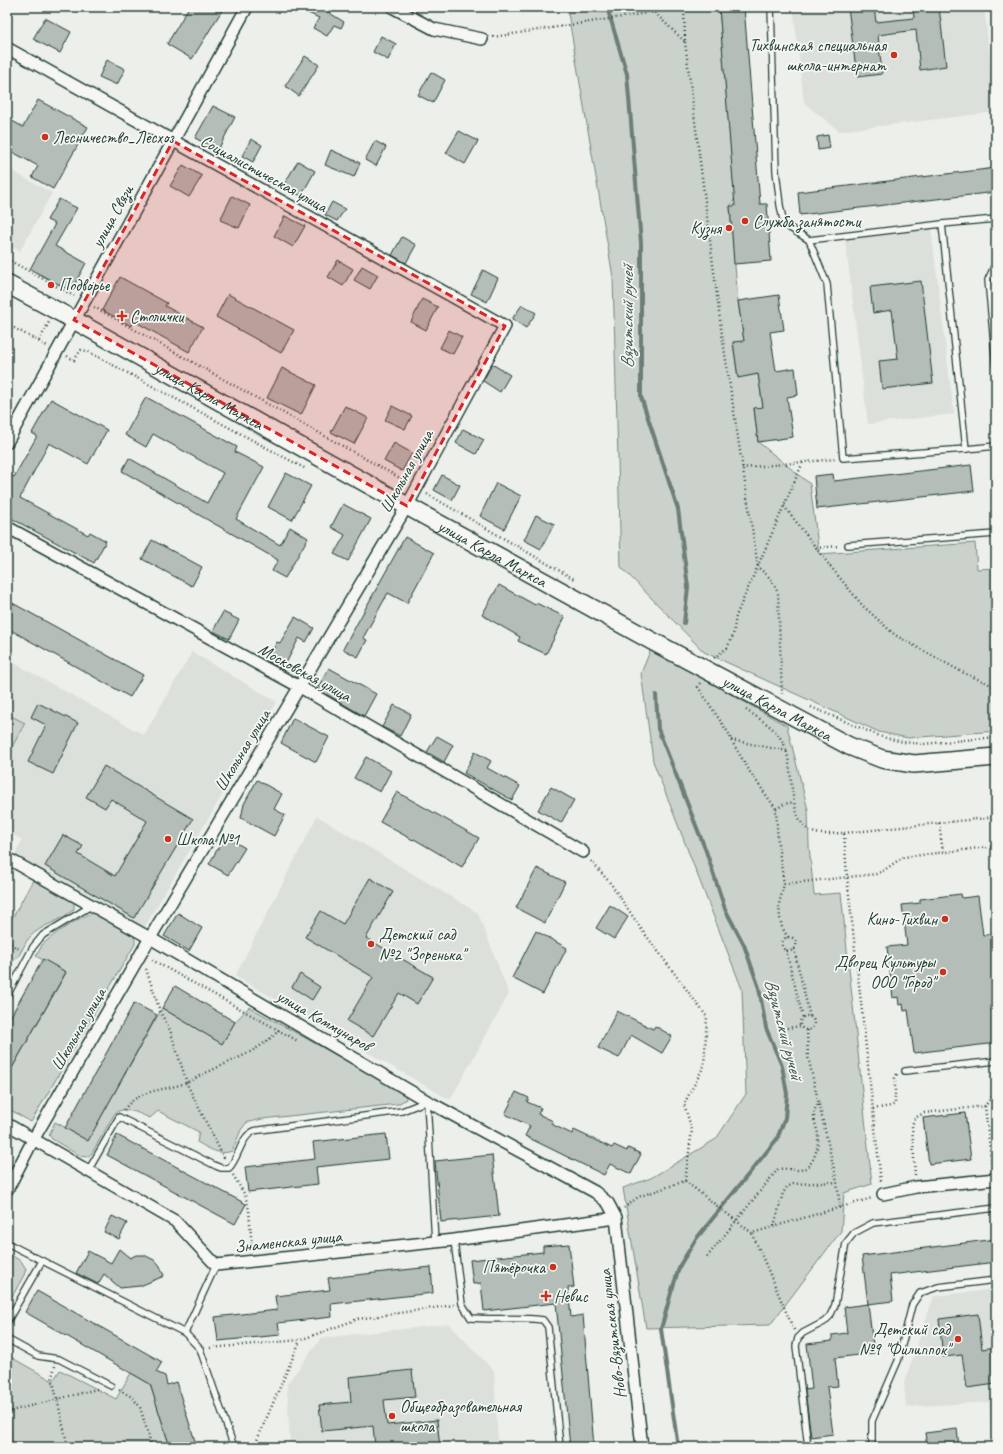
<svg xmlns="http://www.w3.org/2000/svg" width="1003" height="1454" viewBox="0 0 1003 1454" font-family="Caveat,sans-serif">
<rect width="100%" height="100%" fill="#edefea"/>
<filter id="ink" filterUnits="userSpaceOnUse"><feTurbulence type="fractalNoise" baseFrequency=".025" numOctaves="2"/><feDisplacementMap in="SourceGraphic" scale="8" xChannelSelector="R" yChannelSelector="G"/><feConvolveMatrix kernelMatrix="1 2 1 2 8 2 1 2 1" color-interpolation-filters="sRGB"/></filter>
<g filter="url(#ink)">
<g fill="#dce0db">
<path d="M793 7H984L996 112 839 131 804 103Z"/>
<path d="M7 168 52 193 20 251 7 244Z"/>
<path d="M931 228 954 414 868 424 845 239Z"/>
<path d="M192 652 277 702 144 928 15 854 22 840 7 832V659L144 735Z"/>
<path d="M317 816 478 913 509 994 450 1100 235 976Z"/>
<path d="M996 1289V1447H992L989 1402 906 1407 904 1383 934 1296Z"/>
<path d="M449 1324 494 1371 498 1447H290L287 1384 321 1338Z"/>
</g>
<g fill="#cbd2cc" stroke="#758880">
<path d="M567 7H719L735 198 730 207 738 301 744 341 733 343 738 377 758 374 763 407 754 409 758 442 810 484 819 554 975 543 977 569 996 568V731L908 738 879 732 704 652 621 567 613 277Z"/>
<path d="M651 649 787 726 808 810 809 846 814 895 841 893 872 1184 844 1193 841 1231 770 1325 646 1328 623 1188 651 1178 716 1139 746 1094 742 989 653 761 641 673Z"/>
<path d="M7 714 25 723 7 756Z"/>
<path d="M33 880 70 898 74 903V909C61 922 41 924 29 938 22 946 20 962 7 963V928Z"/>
<path d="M93 913C101 916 128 928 133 935 135 938 135 940 135 944L31 1122 7 1108V1077L66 973 36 956C38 953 40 949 42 945 52 935 79 917 93 913Z"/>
<path d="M249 1007 405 1093 406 1099 398 1104 262 1119 246 1123 241 1130 232 1151C219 1156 208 1148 197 1142L199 1132 158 1111 150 1118C139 1114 126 1105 115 1113L92 1153 87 1157 80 1156 52 1139 49 1135 55 1122 88 1140 162 1008 222 1043 235 1022Z"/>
<path d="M7 1253 21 1261 26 1269 24 1275 7 1306Z"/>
<path d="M7 1355 53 1381 60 1370 116 1399 131 1373 150 1384 170 1447H7Z"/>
</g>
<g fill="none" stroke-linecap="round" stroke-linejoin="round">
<g stroke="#6c7e77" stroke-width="4">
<path d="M607 7 627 74 641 243V397L678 509 688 587 684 623"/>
<path d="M656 695 658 729 706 851 725 909 744 945 759 988 766 1028 782 1066 787 1094 785 1118 777 1139 696 1239 680 1265 671 1293 661 1329 678 1447"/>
</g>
</g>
<g fill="#b4bdb8" stroke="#1f3d34">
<path d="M189 7H224L192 59 167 44Z"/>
<path d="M295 7H320L344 22 341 28 334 25 327 36 313 28 319 18Z"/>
<path d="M719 7H744L760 204H767L771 261 734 264 730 206H735Z"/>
<path d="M848 7H874L876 22 914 18 913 7H939L946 66 920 70 916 30 878 35 882 74 857 77Z"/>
<path d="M45 18 71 32 60 53 33 39Z"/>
<path d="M381 36 396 44 388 60 373 52Z"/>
<path d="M305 56 319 65 299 96 285 86Z"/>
<path d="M107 60 125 69 117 85 99 77Z"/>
<path d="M431 72 445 80 433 103 418 95Z"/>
<path d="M38 100 88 127 53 189 32 177 38 166 7 149V118L23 127Z"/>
<path d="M213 106 235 117 218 150 195 138Z"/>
<path d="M459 131 478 141 465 164 446 153Z"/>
<path d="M828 135 830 148 818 150 817 137Z"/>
<path d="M251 139 262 145 253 162 242 156Z"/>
<path d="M375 141 386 147 376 166 365 160Z"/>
<path d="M331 150 360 163 354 177 325 165Z"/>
<path d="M298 161 315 171 301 196 283 186Z"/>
<path d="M183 165 202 176 189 197 170 186Z"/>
<path d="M996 168V192L800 215 798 192Z"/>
<path d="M232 196 250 205 239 228 220 220Z"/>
<path d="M59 199 77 208 55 246 86 263 71 291 30 269 55 224 47 220Z"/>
<path d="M332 202 345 209 337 221 325 215Z"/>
<path d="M285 216 305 226 293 247 274 236Z"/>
<path d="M402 237 416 245 406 263 392 255Z"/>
<path d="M338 260 353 269 343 286 328 277Z"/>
<path d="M362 266 378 275 370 289 354 280Z"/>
<path d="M483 270 498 278 487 302 471 294Z"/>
<path d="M120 277 167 303 165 306 203 327 189 352 134 321 131 326 102 310Z"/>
<path d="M921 281 933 383 882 389 879 361 898 359 892 310 873 313 870 287Z"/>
<path d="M228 294 294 330 281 353 216 317Z"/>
<path d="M779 295 784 330 770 332 776 371 795 368 798 395 787 397 793 437 758 442 754 408 763 407 758 374 738 378 733 342 744 341 738 301Z"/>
<path d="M422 299 438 307 426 330 411 322Z"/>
<path d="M522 305 536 313 526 328 512 319Z"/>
<path d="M449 330 462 337 453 354 440 348Z"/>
<path d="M492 364 510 375 500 392 483 381Z"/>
<path d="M282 368 316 385 301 415 267 398Z"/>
<path d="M146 397 237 447 235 452 264 467 236 519 280 545 290 527 308 538 285 578 272 571 278 560 122 471 129 458 207 503 223 473 153 434 146 447 125 435Z"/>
<path d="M51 399 107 430 88 464 49 443 20 498 88 535 90 532 106 541 94 563 7 516V474L14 477 37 436 32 433Z"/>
<path d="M345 406 368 418 354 444 331 432Z"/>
<path d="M392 406 412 416 405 429 385 420Z"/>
<path d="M463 429 484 440 476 454 456 443Z"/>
<path d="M394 443 412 453 402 471 384 461Z"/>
<path d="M971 465 974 491 817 509 814 476 833 474 834 481Z"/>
<path d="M286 473 311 486 292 520 268 507Z"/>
<path d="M442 475 460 485 452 500 434 490Z"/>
<path d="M496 483 521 496 504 529 480 516Z"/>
<path d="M343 504 371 519 348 561 334 554 345 535 331 527Z"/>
<path d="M536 515 554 524 541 549 524 540Z"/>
<path d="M405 537 434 553 407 603 388 593 363 638 367 640 358 657 343 649Z"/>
<path d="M152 540 202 567 192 586 142 559Z"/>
<path d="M499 585 535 605 536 603 565 617 546 654 518 641 520 637 482 615Z"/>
<path d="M7 600 143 675 130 697 7 628Z"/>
<path d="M223 612 239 620 229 639 213 631Z"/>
<path d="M295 617 314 628 306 642 299 638 283 669 267 661 277 642 280 643Z"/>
<path d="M329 668 376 694 364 716 317 689Z"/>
<path d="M38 703 78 723 53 774 28 762 46 725 31 717Z"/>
<path d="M394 705 411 714 400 736 382 727Z"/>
<path d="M293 718 329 737 316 762 281 743Z"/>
<path d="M437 736 453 745 444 762 427 752Z"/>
<path d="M475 752 491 761 487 768 520 786 512 800 464 773Z"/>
<path d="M366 757 391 771 380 792 354 778Z"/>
<path d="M104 766 193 819 134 918 45 866 63 835 83 846 78 854 115 876 147 821 111 799 105 808 86 797Z"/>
<path d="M257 780 282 794 274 809 285 815 274 836 241 818 244 804Z"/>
<path d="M551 787 574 800 561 823 538 810Z"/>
<path d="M397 792 479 838 462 867 414 839 413 840 380 822Z"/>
<path d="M225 836 245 848 228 875 209 864Z"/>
<path d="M537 868 565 882 545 923 516 908Z"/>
<path d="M370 878 393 892 366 938 433 977 417 1004 399 993 373 1036 347 1021 373 977 305 937 321 911 343 924Z"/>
<path d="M961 894 962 898 978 896 983 935 996 934V1043L914 1053 908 1010 904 1011 903 1004 899 1005 898 997 893 998 887 947 907 945 902 905 920 903V899Z"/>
<path d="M610 905 628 917 614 939 596 928Z"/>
<path d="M178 913 202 928 189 951 164 936Z"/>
<path d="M536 931 567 948 543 994 512 978Z"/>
<path d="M43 959 66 972 7 1077V1023Z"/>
<path d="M300 974 320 987 312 1000 292 987Z"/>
<path d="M175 986 235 1022 222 1044 162 1008Z"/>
<path d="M134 1003 157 1015 88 1141 65 1128Z"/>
<path d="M617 1011 653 1029 655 1026 672 1036 662 1053 631 1035 619 1058 598 1048Z"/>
<path d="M516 1092 529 1098 527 1102 541 1108 538 1114 553 1121 551 1124 572 1134 574 1130 612 1148 614 1145 627 1151 628 1148 641 1154 631 1174 610 1164 604 1175 525 1136 530 1126 505 1114Z"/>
<path d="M965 1113 971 1159 929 1164 923 1118Z"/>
<path d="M386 1134 389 1159 316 1167 318 1184 248 1192 245 1167 315 1159 313 1142Z"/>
<path d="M117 1135 246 1204 235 1224 107 1155Z"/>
<path d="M492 1155 499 1216 441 1222 435 1161Z"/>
<path d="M112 1216 127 1223 119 1239 104 1232Z"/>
<path d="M996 1239V1262L890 1275 893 1301 868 1304 862 1256Z"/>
<path d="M569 1244 574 1287 568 1288 571 1317 583 1315 594 1447H570L556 1303 484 1311 481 1283 473 1284 470 1260 543 1252V1246Z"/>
<path d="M119 1249 130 1258 136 1255H144L156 1261 160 1266 164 1276 140 1286 120 1288 104 1274 98 1284 76 1273 88 1251 111 1263Z"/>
<path d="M431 1267 433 1293 331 1304 332 1317 278 1323 280 1335 218 1341 215 1317 277 1310 275 1296 330 1290 328 1278Z"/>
<path d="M37 1291 162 1362 156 1372 165 1376 167 1385 176 1382 197 1447H170L150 1384 25 1312Z"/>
<path d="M868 1304 874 1353 835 1358 838 1386 827 1387 833 1434 811 1437 805 1390 812 1389 807 1344 832 1341V1335L847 1333 844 1307Z"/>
<path d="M978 1314 982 1349 996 1347V1384L967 1388 962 1355 943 1357 939 1319Z"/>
<path d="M412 1370 415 1397 384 1400 387 1425 437 1420 440 1447H375L373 1426 322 1431 319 1405 351 1402 349 1377Z"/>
<path d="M957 1429 959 1447H927L925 1433Z"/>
</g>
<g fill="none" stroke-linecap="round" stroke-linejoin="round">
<g stroke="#1f3d34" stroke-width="8">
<g id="service">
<path d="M771 7 776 171 780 205 783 220 790 228 809 240 827 284 843 458 966 449"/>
<path d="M996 219 942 224 966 449 996 446"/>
<path d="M809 240 942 224"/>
<path d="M996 266 994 267 988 280 996 366"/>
<path d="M848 545 996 534"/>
<path d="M7 996 33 947 43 935 91 906"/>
<path d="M905 1071 996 1061"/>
<path d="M88 1171 119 1117 216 1166 221 1168H229C238 1159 241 1138 251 1133 253 1131 257 1130 260 1130L402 1111 427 1101 435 1242"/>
<path d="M454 1240 462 1304 471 1318C495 1320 519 1317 543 1320L548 1327 560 1447"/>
<path d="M7 1243 185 1333 200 1349 234 1447"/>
<path d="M7 1322 42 1261"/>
<path d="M185 1333 216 1265"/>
<path d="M7 1339 38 1356 59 1359 111 1386"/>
<path d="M808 1447 796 1346 798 1338 803 1333 824 1322 830 1316 835 1305 846 1243 854 1233 873 1223 996 1208"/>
<path d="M872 1447V1421L898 1361 912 1305 920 1293 938 1287 996 1280"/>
</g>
</g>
<g stroke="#1f3d34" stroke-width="14">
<g id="minor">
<path d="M392 7 434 29 482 39"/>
<path d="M7 48 505 326 407 506 150 938 33 1140 7 1190"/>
<path d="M7 442 247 7"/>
<path d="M7 527 300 687 583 852"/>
<path d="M7 858 150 938 427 1101 595 1192 608 1203 616 1218 642 1447"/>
<path d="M7 1124 175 1221 216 1265 454 1240 616 1218"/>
<path d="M883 1194 916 1187 996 1179"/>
</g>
</g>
<g stroke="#1f3d34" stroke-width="20">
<g id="primary">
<path id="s1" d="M7 284 74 320 407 506 652 641 849 746 882 759 914 764 996 757"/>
</g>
</g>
<g stroke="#1f3d34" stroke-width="2.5" stroke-dasharray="1 3" stroke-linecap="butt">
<path d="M654 12 657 7"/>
<path d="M493 37 654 12 685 42 684 7"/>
<path d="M685 42 721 328 758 567 771 579 778 593 782 694"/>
<path d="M7 259 74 296"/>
<path d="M94 307 407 482"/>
<path d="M7 324 47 346"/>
<path d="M39 341 49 322"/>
<path d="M67 356 74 360 81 350 87 351 306 469"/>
<path d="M742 468 835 459"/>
<path d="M427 494 574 579"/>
<path d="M784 506 830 566 863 606 895 635 964 673 996 687"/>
<path d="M816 548 839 546"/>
<path d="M714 658 727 648 733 636 736 616 803 462"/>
<path d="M700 683 698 687 729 734 731 740 750 772 776 809 778 844 784 884 779 904 780 918 782 927 788 938"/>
<path d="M811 707 882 737 903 742 924 744 996 737"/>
<path d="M746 710C758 718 773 726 781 739 797 761 784 821 813 832 822 836 835 833 844 833L847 877 881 1182"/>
<path d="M731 740 787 751"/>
<path d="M776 809 784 804 794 802"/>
<path d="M939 823 943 852"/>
<path d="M844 833 996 817"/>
<path d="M591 861 611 884 642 930 707 1017 704 1066 684 1104 692 1130 685 1181 638 1197 624 1208"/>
<path d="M784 884 876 874C887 870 894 862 904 857L996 846"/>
<circle cx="789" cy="944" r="7"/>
<path d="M7 942 21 950"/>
<path d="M794 949 810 1017"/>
<path d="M786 950 803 1018"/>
<path d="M152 960 298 1041"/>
<path d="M146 969 160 1011 170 1030 188 1086 224 1158"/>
<circle cx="807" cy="1023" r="7"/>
<path d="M787 1028 801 1026"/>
<path d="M807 1030 808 1057 837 1182 840 1208"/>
<path d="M985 1106 992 1167"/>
<path d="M873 1109 891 1106 895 1104V1078L897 1074"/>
<path d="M124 1110C140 1087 165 1092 188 1082 195 1079 202 1074 210 1071 234 1059 260 1051 279 1030"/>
<path d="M233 1175 245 1195 249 1210 252 1250"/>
<path d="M915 1175 912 1125 915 1118 924 1113 985 1106 996 1091"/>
<path d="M774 1226 783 1193 787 1187 793 1184 837 1182"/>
<path d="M707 1257 778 1169C785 1168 792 1170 800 1170 814 1168 819 1146 818 1134 817 1128 814 1122 814 1116 814 1110 816 1106 819 1102"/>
<path d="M794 1330 752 1233 872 1198"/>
<path d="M210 1348 300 1340 358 1319 454 1305"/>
<path d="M55 1366 52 1377 68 1447"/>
<path d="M119 1390 132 1397 140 1407 152 1447"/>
<path d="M7 1412 97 1389"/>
<path d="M7 1418 13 1447"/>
<path d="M254 1447 300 1341"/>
</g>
<use href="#service" stroke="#f6f6f2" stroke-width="5.5"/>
<use href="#minor" stroke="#f6f6f2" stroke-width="11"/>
<use href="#primary" stroke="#f6f6f2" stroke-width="17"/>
<path stroke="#1f3d34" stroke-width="2.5" stroke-dasharray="1 3" stroke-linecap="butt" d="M685 1181 752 1233"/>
</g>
</g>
<path fill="#d62828" fill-opacity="0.2" stroke="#d62828" stroke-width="3" stroke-dasharray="8 5" stroke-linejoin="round" d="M173 141 505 326 407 506 74 320Z"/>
<g fill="#c8321e" stroke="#f6f6f2" stroke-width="1.5">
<circle cx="894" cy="55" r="4"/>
<circle cx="45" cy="137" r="4"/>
<circle cx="745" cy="221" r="4"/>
<circle cx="729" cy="228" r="4"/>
<circle cx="51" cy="285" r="4"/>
<path d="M120 310h4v4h4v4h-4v4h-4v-4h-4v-4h4z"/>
<circle cx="168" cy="839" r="4"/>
<circle cx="945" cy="919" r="4"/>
<circle cx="371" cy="944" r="4"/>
<circle cx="943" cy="972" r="4"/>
<circle cx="553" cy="1267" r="4"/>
<path d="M544 1290h4v4h4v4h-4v4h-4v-4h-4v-4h4z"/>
<circle cx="958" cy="1339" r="4"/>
<circle cx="392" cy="1416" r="4"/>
</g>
<g text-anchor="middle" stroke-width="3.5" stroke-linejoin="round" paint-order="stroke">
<g font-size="17" fill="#1f3d34" stroke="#f6f6f2" text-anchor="start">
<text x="886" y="51" text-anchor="end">Тихвинская специальная<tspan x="886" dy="20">школа-интернат</tspan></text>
<text x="53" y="143">Лесничество_Лесхоз</text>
<text x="753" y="227">Служба занятости</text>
<text x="721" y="234" text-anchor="end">Кузня</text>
<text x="59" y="291">Подворье</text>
<text x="130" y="322">Столички</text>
<text x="176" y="845">Школа №1</text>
<text x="937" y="925" text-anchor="end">Кино-Тихвин</text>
<text x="379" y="940">Детский сад<tspan x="379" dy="20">№2 "Зоренька"</tspan></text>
<text x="935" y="968" text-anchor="end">Дворец Культуры<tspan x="935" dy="20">ООО "Город"</tspan></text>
<text x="545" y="1273" text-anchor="end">Пятёрочка</text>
<text x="554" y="1302">Невис</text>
<text x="950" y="1335" text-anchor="end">Детский сад<tspan x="950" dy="20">№9 "Филиппок"</tspan></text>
<text x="400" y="1412">Общеобразовательная<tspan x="400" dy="20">школа</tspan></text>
</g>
<g font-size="17" fill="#1f3d34" stroke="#f6f6f2">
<text transform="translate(264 173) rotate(29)" y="6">Социалистическая улица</text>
<text transform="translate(112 216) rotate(-61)" y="6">улица Связи</text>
<text dy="6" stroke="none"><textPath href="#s1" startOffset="231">улица Карла Маркса</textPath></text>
<text transform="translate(406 471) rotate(-61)" y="6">Школьная улица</text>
<text dy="6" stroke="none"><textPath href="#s1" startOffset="555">улица Карла Маркса</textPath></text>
<text transform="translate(305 672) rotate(29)" y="6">Московская улица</text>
<text dy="6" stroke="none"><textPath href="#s1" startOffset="879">улица Карла Маркса</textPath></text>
<text transform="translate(242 750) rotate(-59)" y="6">Школьная улица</text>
<text transform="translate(324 1020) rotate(30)" y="6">улица Коммунаров</text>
<text transform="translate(78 1029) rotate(-60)" y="6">Школьная улица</text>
<text transform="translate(288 1241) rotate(-6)" y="6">Знаменская улица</text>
<text transform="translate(612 1334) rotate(-97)" y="6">Ново-Вязитская улица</text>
</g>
<g font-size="18" font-style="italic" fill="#3f5850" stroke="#f6f6f2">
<text transform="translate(627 317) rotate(-90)" y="6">Вязитский ручей</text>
<text transform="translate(784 1029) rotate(75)" y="6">Вязитский ручей</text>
</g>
</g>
<rect width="1003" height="1454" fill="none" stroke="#f6f6f2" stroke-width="24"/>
<rect x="12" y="12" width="979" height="1430" fill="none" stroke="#1f3d34" stroke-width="1.5" filter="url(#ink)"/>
</svg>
